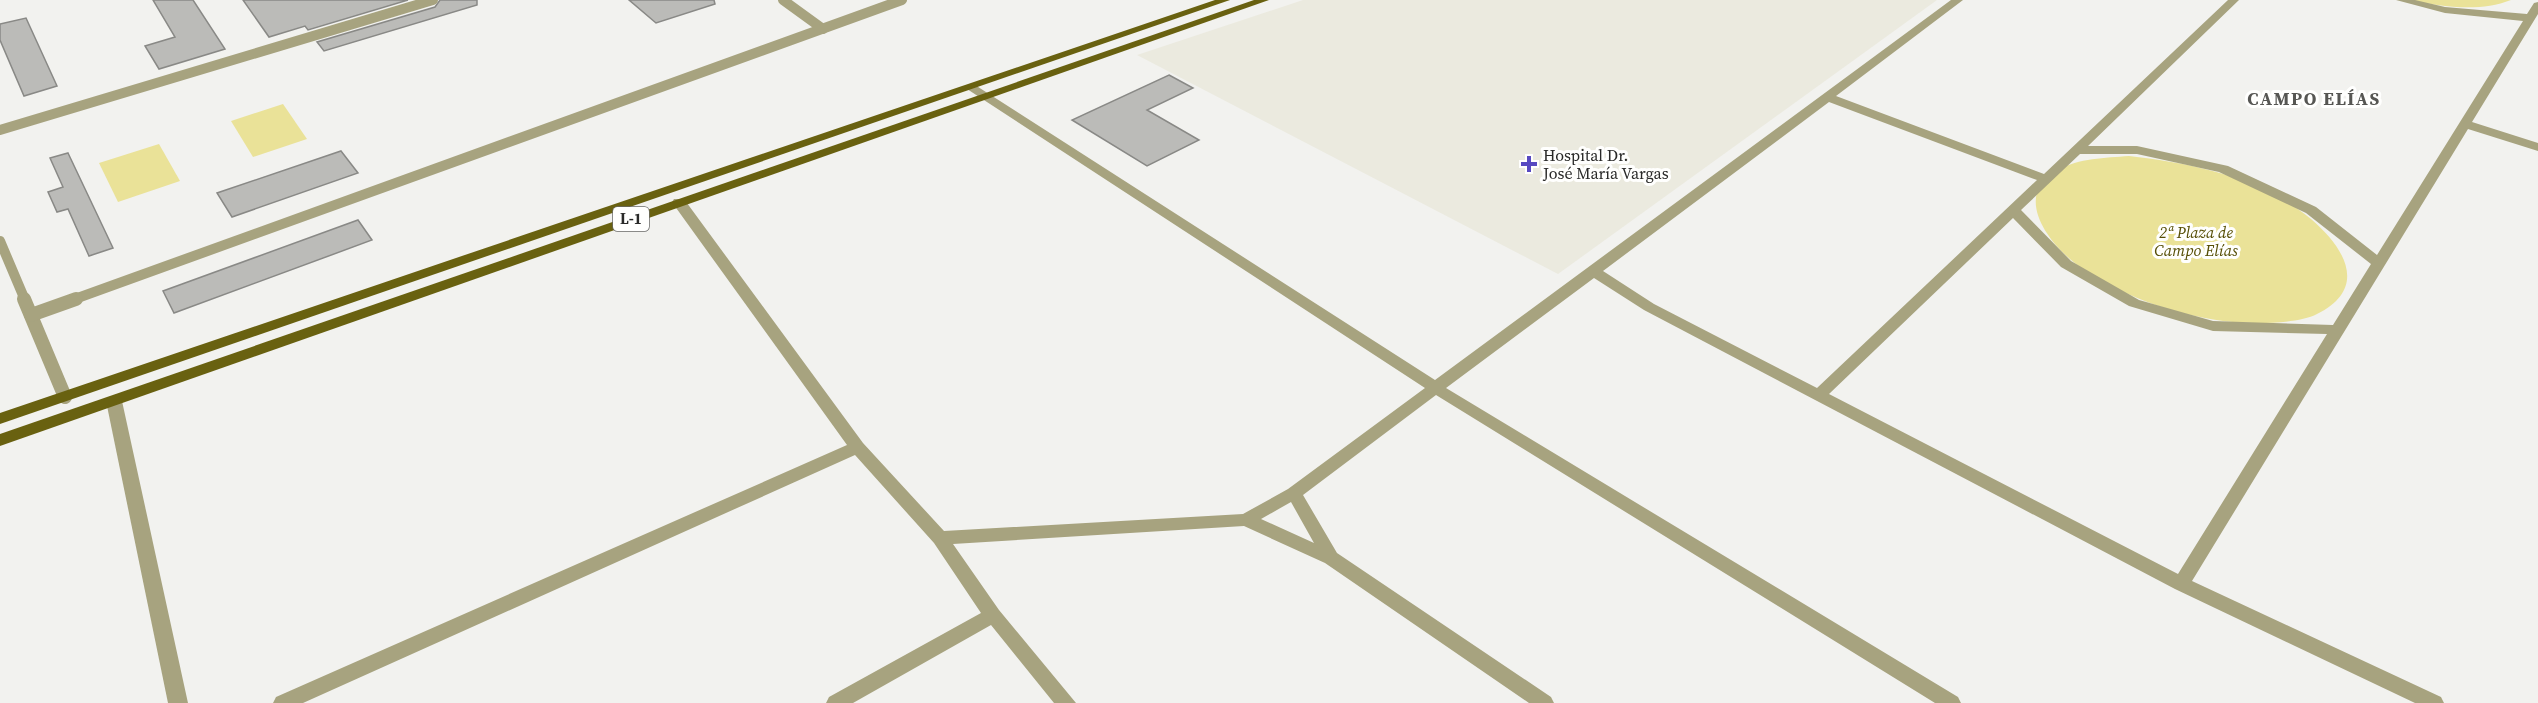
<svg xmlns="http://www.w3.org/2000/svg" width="2538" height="703" viewBox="0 0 2538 703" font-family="'Source Serif 4',serif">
<rect width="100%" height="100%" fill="#f2f2ef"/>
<path fill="#ebeadf" d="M1303 0H1937L1558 274 1137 55Z"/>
<g fill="#eae298">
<path d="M2407 0H2511C2478 13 2441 6 2407 0Z"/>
<path d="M283 104 307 139 253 157 231 121Z"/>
<path d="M159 144 180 181 118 202 99 163Z"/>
<path d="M2129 156C2191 163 2261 177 2311 219 2345 248 2369 288 2317 314 2296 325 2247 324 2223 321 2172 314 2118 295 2076 264 2047 242 2012 194 2058 170 2079 158 2105 158 2129 156Z"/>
</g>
<g fill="#bbbbb8" stroke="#898986" stroke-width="1.5">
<path d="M153 0H193L225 49 159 69 145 46 175 37Z"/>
<path d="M243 0H408L308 30 305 26 269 37Z"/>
<path d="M440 0H477V5L324 51 317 42 435 7Z"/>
<path d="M629 0H714L715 4 656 23Z"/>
<path d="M26 18 57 86 24 96 0 40V24Z"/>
<path d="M1169 75 1193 88 1147 110 1199 140 1147 166 1072 120Z"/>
<path d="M341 151 358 173 232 217 217 193Z"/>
<path d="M68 153 113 248 89 256 68 209 57 212 48 192 63 187 50 158Z"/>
<path d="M358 220 372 240 174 313 163 291Z"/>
</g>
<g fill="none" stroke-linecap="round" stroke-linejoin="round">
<g stroke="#a7a37f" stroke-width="10">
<path d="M783 0 823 29"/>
<path d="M0 130 433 0"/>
<path d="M0 241 25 300"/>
<path d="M72 300 902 0"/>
</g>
<g stroke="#a7a37f" stroke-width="14">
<path d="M24 299 65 397"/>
<path d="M31 315 76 299"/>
</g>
<g fill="#a7a37f" fill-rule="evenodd">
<path d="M1951 0H1963L1836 96 2044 174 2228 0H2239L2088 146H2137L2228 166 2316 207 2377 255 2523 21 2445 13 2396 0H2415L2445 7 2527 14 2534 3 2538 2V14L2472 122 2538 143V151L2468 129 2192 581 2441 697 2444 703H2415L2175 589 1644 310 1594 278 1446 388 1958 697 1961 703H1935L1436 395 1303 495 1337 553 1551 697 1554 703H1529L1325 563 1244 526 953 544 999 610 1076 703H1054L991 625 853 703H826L829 697 981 613 934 543 855 455 303 703H273L276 697 847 445 674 205 672 202 674 199H684L863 443 944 531 1243 514 1288 489 1425 388 967 89V85H975L1435 380ZM1829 102 2037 180 1817 388 1654 304 1603 271ZM2080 154H2137L2219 172 2306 213 2371 264 2333 325 2213 321 2139 300 2071 261 2021 210ZM2013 218 2061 267 2129 306 2213 331 2327 334 2178 574 1829 394ZM1291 502 1314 543 1261 519Z"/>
<path d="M114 396 120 397 122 401 188 703H168L106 401 108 397Z"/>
</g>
<g fill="#696110" fill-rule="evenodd">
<path d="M1215 0H1230L0 424V413Z"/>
<path d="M1254 0H1269L0 446V434Z"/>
</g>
</g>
<path fill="#5749c1" stroke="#fffffe" stroke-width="2" d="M1526 155h6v6h6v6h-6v6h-6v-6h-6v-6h6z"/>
<g text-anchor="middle" stroke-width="6" stroke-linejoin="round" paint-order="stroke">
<rect fill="#fffffe" stroke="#696968" stroke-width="1.5" x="613" y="207" width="36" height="24" rx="4.5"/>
<g font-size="15" font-weight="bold" fill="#292928">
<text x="631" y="224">L-1</text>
</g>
<g font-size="16" fill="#292928" stroke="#fffffe" text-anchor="start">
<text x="1543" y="161">Hospital Dr.<tspan x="1543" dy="18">José María Vargas</tspan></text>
</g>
<g font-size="16" font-style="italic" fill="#564e05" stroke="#fffffe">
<text x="2196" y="238">2ª Plaza de<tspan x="2196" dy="18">Campo Elías</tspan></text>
</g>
<g font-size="18" font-weight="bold" letter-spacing="1.5" fill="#565653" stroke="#fffffe">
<text x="2314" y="105">CAMPO ELÍAS</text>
</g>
</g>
</svg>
